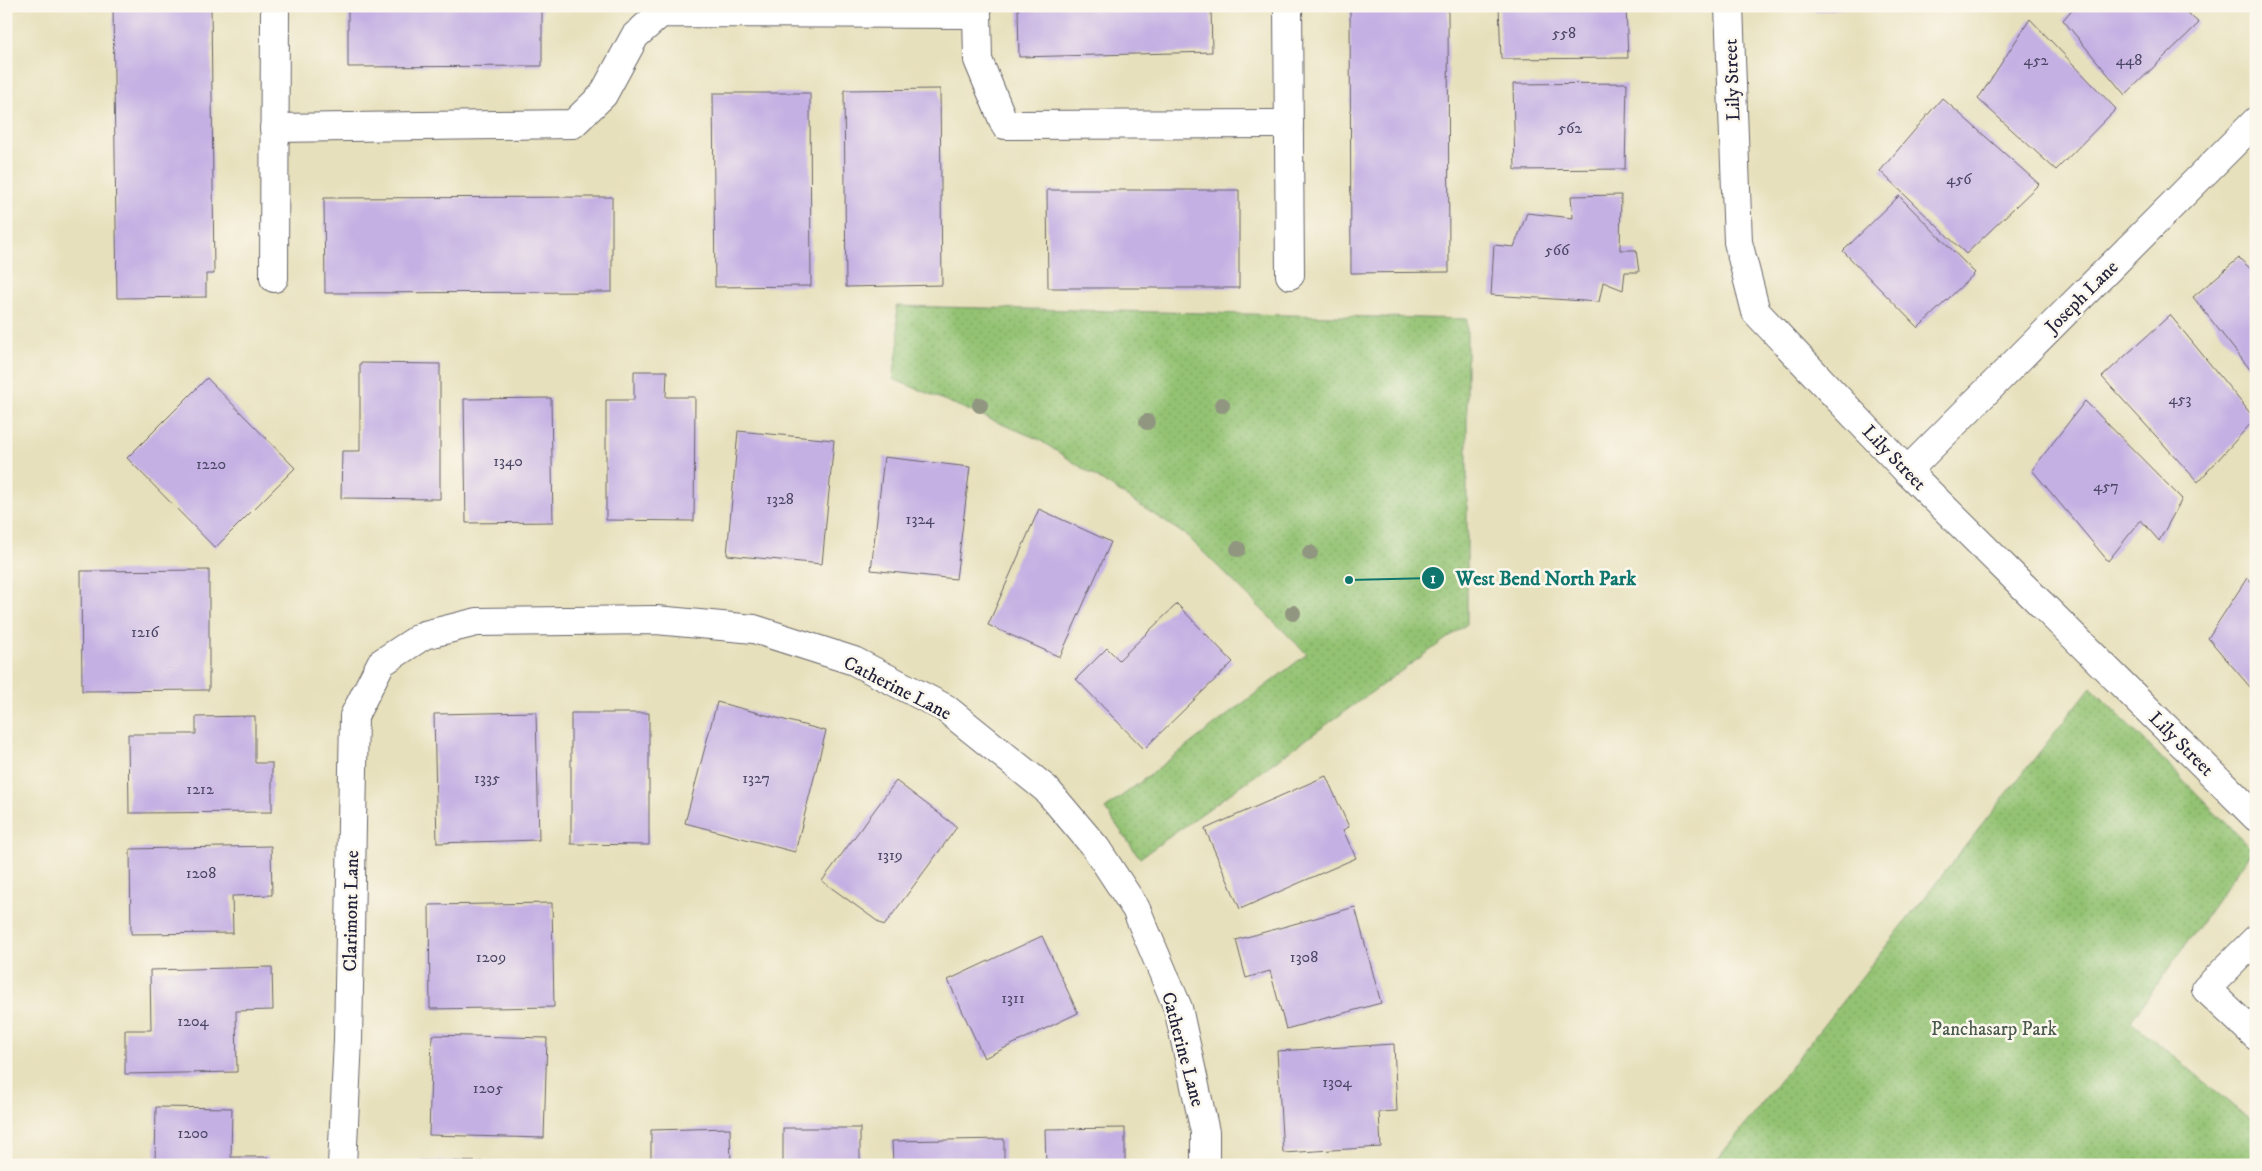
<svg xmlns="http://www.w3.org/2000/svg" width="2262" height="1171" viewBox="0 0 2262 1171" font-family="'IM FELL DW Pica',serif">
<defs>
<pattern id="green-dots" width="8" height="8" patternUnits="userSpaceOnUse" patternTransform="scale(1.25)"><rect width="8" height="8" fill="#93c272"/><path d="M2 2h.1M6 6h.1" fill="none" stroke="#7ea664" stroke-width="1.8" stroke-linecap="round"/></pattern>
</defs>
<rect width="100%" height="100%" fill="#fbf7ec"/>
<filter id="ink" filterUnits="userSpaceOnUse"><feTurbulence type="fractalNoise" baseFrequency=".02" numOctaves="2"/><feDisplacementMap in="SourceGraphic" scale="10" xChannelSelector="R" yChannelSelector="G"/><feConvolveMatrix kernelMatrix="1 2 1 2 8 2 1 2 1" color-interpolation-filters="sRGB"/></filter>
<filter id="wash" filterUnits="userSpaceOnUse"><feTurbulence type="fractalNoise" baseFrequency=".0096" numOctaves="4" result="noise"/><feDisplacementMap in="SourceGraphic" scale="20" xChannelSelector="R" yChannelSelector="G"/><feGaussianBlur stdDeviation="1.12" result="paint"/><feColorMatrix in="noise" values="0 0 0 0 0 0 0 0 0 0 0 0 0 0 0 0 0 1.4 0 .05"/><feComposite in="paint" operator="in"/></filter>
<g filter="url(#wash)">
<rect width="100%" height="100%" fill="#e7e0bc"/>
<g fill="url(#green-dots)" stroke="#5a7256">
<path d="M896 306 1467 319V624L1140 858 1105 809 1307 654 1187 536 1038 439 893 379 899 340Z"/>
<path d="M2091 687 2253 850 2131 1021 2256 1124V1165H1713Z"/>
</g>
<g id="blocks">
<g fill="#c5b0e3">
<path d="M113 6H211L214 274H206V297L117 298Z"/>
<path d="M348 6H542V66L348 67Z"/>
<path d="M1018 6H1211L1212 52 1019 57Z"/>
<path d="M1350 6H1448L1449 272 1351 273Z"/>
<path d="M1499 6H1626L1628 58 1501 59Z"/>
<path d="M1815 6H1854V7L1815 12Z"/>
<path d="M2075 6H2179L2199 23 2125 95 2063 20Z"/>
<path d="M2030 19 2116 109 2056 170 1978 99Z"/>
<path d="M1627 83 1625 169 1515 170 1513 84Z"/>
<path d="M940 89 942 285 846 287 844 90Z"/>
<path d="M713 93H810L811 286 715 287Z"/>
<path d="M1942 98 2039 184 1966 254 1880 171Z"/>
<path d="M1047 190H1239V288H1048Z"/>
<path d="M1621 195 1620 250H1636L1639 272H1625L1623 290 1603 282 1599 302 1491 295 1494 245 1514 247 1527 213 1573 218 1571 196Z"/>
<path d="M1899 196 1975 273 1918 328 1843 251Z"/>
<path d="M612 197V292L325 293 324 198Z"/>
<path d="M2239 258 2256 274V377L2193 297Z"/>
<path d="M2170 315 2255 419 2198 482 2102 377Z"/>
<path d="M360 363 440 364V499L341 498 342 451H360Z"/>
<path d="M634 371H667L666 397H695L694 521 606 520V400H634Z"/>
<path d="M207 378 295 468 215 548 127 458Z"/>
<path d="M551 398 553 522 466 523 464 399Z"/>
<path d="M2085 401 2182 499 2159 541 2141 520 2108 561 2032 470Z"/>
<path d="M738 431 834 440 822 564 727 555Z"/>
<path d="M884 457 970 467 956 579 871 570Z"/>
<path d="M1039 509 1111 542 1060 657 988 625Z"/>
<path d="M209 570V690L82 691 81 571Z"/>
<path d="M2247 578 2256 585V694L2208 638Z"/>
<path d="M1177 604 1233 662 1144 749 1076 679 1107 648 1119 660Z"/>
<path d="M717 702 826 731 795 852 685 823Z"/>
<path d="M536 712 539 840 437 843 434 714Z"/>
<path d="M571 713H649V845L571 844Z"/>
<path d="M255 716V763H272V812L129 813 128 734H196V717Z"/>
<path d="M1326 776 1349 827 1343 830 1356 858 1240 909 1205 829Z"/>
<path d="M896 781 957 827 884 926 822 881Z"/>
<path d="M271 846 272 895 232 896 233 933 131 934 130 849Z"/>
<path d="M552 903 554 1007 430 1009 429 905Z"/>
<path d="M1355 907 1381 1003 1286 1029 1270 971 1246 978 1236 940Z"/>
<path d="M1042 936 1078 1013 984 1058 948 980Z"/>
<path d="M272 967 273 1010 236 1011 237 1072 125 1074V1030H151L150 970Z"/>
<path d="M432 1035 547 1038 544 1138 429 1135Z"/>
<path d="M1394 1044 1397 1111 1379 1112 1381 1147 1283 1153 1277 1051Z"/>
<path d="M156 1107 232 1108 231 1157H268V1165H155Z"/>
<path d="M730 1128 731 1165H651V1130Z"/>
<rect x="783" y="1128" width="77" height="37"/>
<path d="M1125 1128V1165H1046L1045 1129Z"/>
<path d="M1004 1139V1165H893L892 1141Z"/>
<path d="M420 1161 526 1162V1165H420Z"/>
</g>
</g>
</g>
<g filter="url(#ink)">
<use href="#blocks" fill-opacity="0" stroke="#676468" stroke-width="1"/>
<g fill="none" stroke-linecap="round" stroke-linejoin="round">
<g stroke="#676468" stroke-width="30">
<g id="minor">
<path d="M1288 6 1290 275"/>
<path d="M1729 6 1738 242 1756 312 1907 471 2256 817"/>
<path d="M274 128 573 124 603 95 635 36 661 13 977 14 978 60 1005 125 1289 124"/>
<path d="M274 278 275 6"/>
<path d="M1907 471 2256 121"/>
<path d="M2256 939 2206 989 2256 1036"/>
<path d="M342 1165 348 1040 354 716 381 663 424 635 477 622 656 620 754 629 854 661 945 708 1046 789 1096 848 1136 909 1178 1008 1205 1132V1165"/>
</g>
</g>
<use href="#minor" stroke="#fff" stroke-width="28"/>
</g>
<g fill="#919680">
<circle cx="980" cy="405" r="8"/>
<circle cx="1222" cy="405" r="8"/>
<circle cx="1147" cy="422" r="8"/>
<circle cx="1238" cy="549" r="8"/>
<circle cx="1310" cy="553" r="8"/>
<circle cx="1293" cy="613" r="8"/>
</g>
</g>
<g text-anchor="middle" stroke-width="5" stroke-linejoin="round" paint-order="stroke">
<g font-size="16" fill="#4b4665">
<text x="1564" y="38">558</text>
<text x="2036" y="65">452</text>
<text x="2129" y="65">448</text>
<text x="1570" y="133">562</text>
<text x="1959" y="184">456</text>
<text x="1557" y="255">566</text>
<text x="2180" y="404">453</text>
<text x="508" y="466">1340</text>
<text x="211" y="469">1220</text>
<text x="2106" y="491">457</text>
<text x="780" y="504">1328</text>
<text x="920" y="524">1324</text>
<text x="145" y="637">1216</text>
<text x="487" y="783">1335</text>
<text x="756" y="783">1327</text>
<text x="200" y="794">1212</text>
<text x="890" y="860">1319</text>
<text x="201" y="878">1208</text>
<text x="491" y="962">1209</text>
<text x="1304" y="962">1308</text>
<text x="1013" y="1003">1311</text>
<text x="193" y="1026">1204</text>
<text x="1337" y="1087">1304</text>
<text x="488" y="1093">1205</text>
<text x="193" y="1138">1200</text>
</g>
<g font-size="19" fill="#22223b" stroke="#fbf7ec">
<text transform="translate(1731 80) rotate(-92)" y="7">Lily Street</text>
<text transform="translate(2081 296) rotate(-45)" y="7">Joseph Lane</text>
<text transform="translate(1895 457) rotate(46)" y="7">Lily Street</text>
<text transform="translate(898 687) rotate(27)" y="7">Catherine Lane</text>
<text transform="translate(2182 743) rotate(45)" y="7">Lily Street</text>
<text transform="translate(350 911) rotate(-89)" y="7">Clarimont Lane</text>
<text transform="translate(1184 1049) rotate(75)" y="7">Catherine Lane</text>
</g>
<g font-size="19" fill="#4a5a4e" stroke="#fbf7ec">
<text x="1994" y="1035">Panchasarp Park</text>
</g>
</g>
<path fill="none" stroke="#0f766e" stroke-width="2" d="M1349 580L1433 578"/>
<g fill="#0f766e" stroke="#fbf7ec" stroke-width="2">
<circle cx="1349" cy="580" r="5"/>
<circle cx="1433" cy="578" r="12"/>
</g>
<g font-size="15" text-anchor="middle" font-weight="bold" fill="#fff">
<text x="1433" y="583">1</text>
</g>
<g font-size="20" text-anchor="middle" font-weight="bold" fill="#0f766e" stroke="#fbf7ec" stroke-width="5" stroke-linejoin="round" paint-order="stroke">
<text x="1546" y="585">West Bend North Park</text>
</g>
<rect width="2262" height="1171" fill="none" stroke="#fbf7ec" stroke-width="25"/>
</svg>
